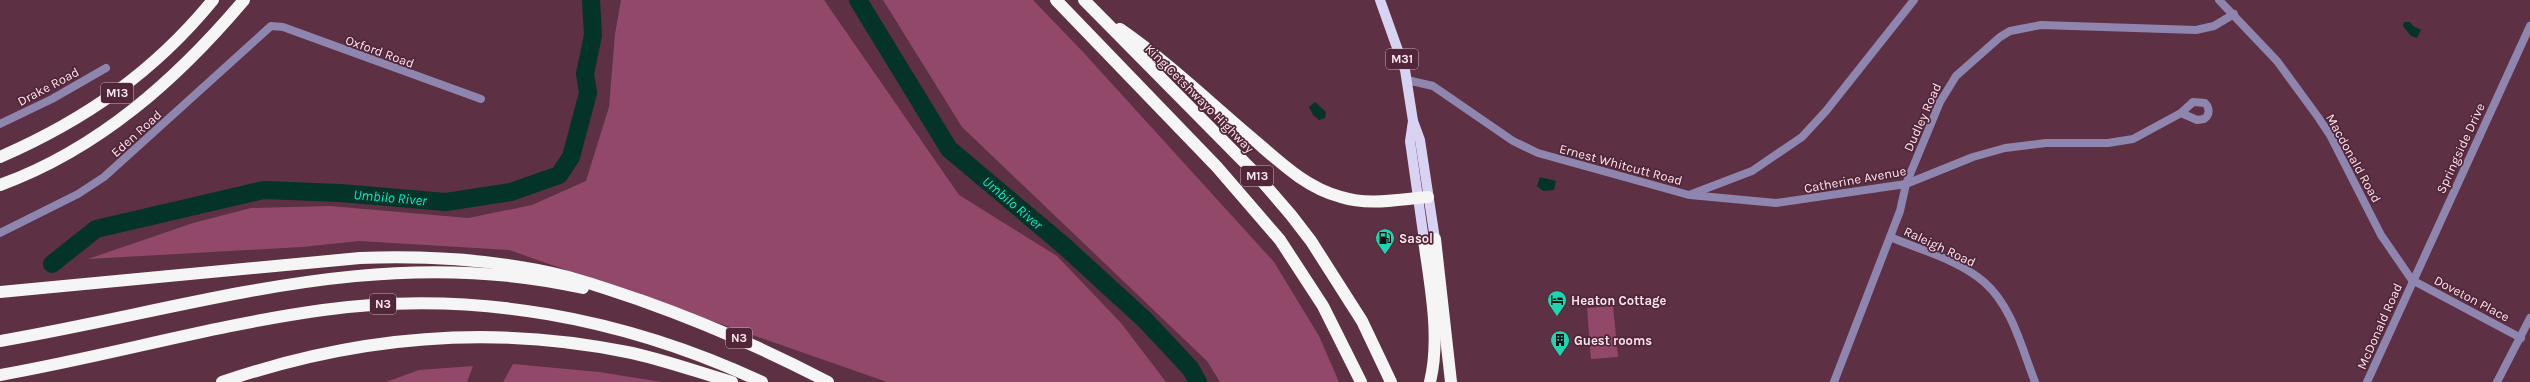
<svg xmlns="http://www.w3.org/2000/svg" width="2530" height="382" viewBox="0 0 2530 382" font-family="Karla,sans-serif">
<rect width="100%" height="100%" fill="#5d3043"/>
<g fill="#924969">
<path d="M621 0H824L959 195 1057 256 1121 323 1166 382H887L509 250 359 241 302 247 88 259 193 223 251 208 330 206 468 218 532 205 586 181 609 107 615 34Z"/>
<path d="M883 0H1033L1083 52 1274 262 1319 336 1339 382H1220L1207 361 962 127Z"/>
<path d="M1613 306 1618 357 1591 359 1587 308Z"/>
<path d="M513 364 599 372 662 382H503Z"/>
<path d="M473 366 467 382H386L419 370Z"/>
</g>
<g fill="#043329">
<path d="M2404 22H2410L2413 26 2421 30 2417 38 2411 36 2403 26Z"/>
<path d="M1315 102 1326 112 1325 118 1319 120 1313 115 1309 107Z"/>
<path d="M1540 177 1556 181 1554 190 1543 191 1537 186Z"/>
</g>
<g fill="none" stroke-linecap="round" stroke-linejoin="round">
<g stroke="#043329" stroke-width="18">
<path id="s1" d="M858 0 949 149 1063 245 1145 320 1190 368 1198 382"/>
<path id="s2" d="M52 264 96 229 264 190 340 193 446 202 511 192 559 175 571 157 588 93 585 74 593 35 591 0"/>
</g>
<g stroke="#8e86ae" stroke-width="8">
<path d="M2219 0 2277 61 2318 117 2330 135 2381 235 2412 280 2521 338"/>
<path d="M1407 80 1433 86 1513 141 1538 153 1689 195 1752 171 1802 137 1826 111 1914 0"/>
<path d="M0 124 52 99 106 68"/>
<path d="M1690 195 1776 203 1906 184 1973 157 2005 148 2046 143H2108L2133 139 2181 113 2193 102 2205 103C2210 108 2210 115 2204 119L2197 120 2181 113"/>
<path d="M0 233 78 194 104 177 271 26 283 27 481 99"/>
<path d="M1890 237C1921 250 1959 260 1984 282 2012 306 2022 349 2035 382"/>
<path d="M1834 382 1900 211 1906 184 1940 102 1956 76 2000 37 2010 31 2041 25 2196 30 2214 26 2234 14"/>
<path d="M2367 382 2530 26"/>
<path d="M2497 382 2530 318"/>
</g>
<g stroke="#d9d3f3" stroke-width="10">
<path d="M1380 0 1405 70 1413 121 1420 140 1435 239"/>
<path d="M1413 121 1410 141 1424 240"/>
</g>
<g stroke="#f5f5f5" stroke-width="12">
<path d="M1056 0 1217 167 1280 240 1323 306 1361 382"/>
<path d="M1084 0 1254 172 1291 215 1311 241 1362 321 1391 382"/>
<path d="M1120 29C1165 60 1205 98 1246 133 1276 158 1303 187 1341 197 1369 206 1400 199 1428 197"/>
<path d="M0 157C85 120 154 72 213 0"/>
<path d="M0 185C99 149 177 79 244 0"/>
<path d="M1435 239 1451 382"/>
<path d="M1424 240C1430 285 1441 337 1430 382"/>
<path d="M0 292 360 258C416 256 471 258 526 268 565 274 602 287 640 300 705 323 767 350 828 382"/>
<path d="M0 341C198 307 379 242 583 288"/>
<path d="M0 375C108 356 214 325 323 310 473 289 625 318 762 382"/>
<path d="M222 382C353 337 490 324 627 352 662 359 697 372 732 382"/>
</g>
</g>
<defs>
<g id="fuel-pin" transform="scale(1)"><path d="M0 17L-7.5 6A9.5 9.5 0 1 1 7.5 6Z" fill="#1fd5b0" stroke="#512639"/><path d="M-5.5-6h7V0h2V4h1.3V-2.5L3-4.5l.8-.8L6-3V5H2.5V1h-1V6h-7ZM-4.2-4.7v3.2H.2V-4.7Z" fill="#111"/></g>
<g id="hotel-pin" transform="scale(1)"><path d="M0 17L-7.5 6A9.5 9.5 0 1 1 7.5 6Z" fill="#1fd5b0" stroke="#512639"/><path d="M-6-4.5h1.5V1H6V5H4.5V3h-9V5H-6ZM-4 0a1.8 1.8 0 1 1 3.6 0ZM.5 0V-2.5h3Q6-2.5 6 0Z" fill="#111"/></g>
<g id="building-pin" transform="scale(1)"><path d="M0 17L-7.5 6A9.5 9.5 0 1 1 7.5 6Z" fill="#1fd5b0" stroke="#512639"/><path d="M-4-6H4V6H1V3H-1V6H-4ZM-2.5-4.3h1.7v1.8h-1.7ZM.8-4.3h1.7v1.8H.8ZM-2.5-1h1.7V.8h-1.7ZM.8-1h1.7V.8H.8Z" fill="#111"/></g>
</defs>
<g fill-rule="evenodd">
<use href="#fuel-pin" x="1385" y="238"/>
<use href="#hotel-pin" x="1557" y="300"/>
<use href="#building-pin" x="1560" y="340"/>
</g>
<g text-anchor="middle" stroke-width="3.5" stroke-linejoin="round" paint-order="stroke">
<g fill="#512639" stroke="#c9acb8" stroke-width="1">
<rect x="1386" y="49" width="32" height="20" rx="3"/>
<rect x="101" y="83" width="32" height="20" rx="3"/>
<rect x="1241" y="166" width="32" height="20" rx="3"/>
<rect x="370" y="294" width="26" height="20" rx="3"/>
<rect x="726" y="328" width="26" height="20" rx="3"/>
</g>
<g font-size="12" font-weight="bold" fill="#fde6ee">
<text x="1402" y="63">M31</text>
<text x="117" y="97">M13</text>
<text x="1257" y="180">M13</text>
<text x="383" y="308">N3</text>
<text x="739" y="342">N3</text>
</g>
<g font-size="13" fill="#fde6ee" stroke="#512639">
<text transform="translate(380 51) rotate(20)" y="5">Oxford Road</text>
<text transform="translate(48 86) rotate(-28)" y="5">Drake Road</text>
<text transform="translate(1200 98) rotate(45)" y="5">King Cetshwayo Highway</text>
<text transform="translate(1922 117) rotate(-66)" y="5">Dudley Road</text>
<text transform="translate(136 133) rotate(-42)" y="5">Eden Road</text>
<text transform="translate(2460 148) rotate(-65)" y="5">Springside Drive</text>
<text transform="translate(2354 158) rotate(61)" y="5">Macdonald Road</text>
<text transform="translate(1621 164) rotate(15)" y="5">Ernest Whitcutt Road</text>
<text transform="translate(1855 179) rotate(-10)" y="5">Catherine Avenue</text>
<text transform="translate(1940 246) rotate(25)" y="5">Raleigh Road</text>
<text transform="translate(2472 298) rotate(28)" y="5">Doveton Place</text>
<text transform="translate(2379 326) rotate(-66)" y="5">McDonald Road</text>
</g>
<g font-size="13" font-weight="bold" fill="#fde6ee" stroke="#512639" text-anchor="start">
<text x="1399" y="243">Sasol</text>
<text x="1571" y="305">Heaton Cottage</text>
<text x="1574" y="345">Guest rooms</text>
</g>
<g font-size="14" font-style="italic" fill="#05edc4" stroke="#512639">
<text dy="5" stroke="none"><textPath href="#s2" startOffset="355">Umbilo River</textPath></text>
<text dy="5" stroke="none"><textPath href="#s1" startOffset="258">Umbilo River</textPath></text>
</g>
</g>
</svg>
